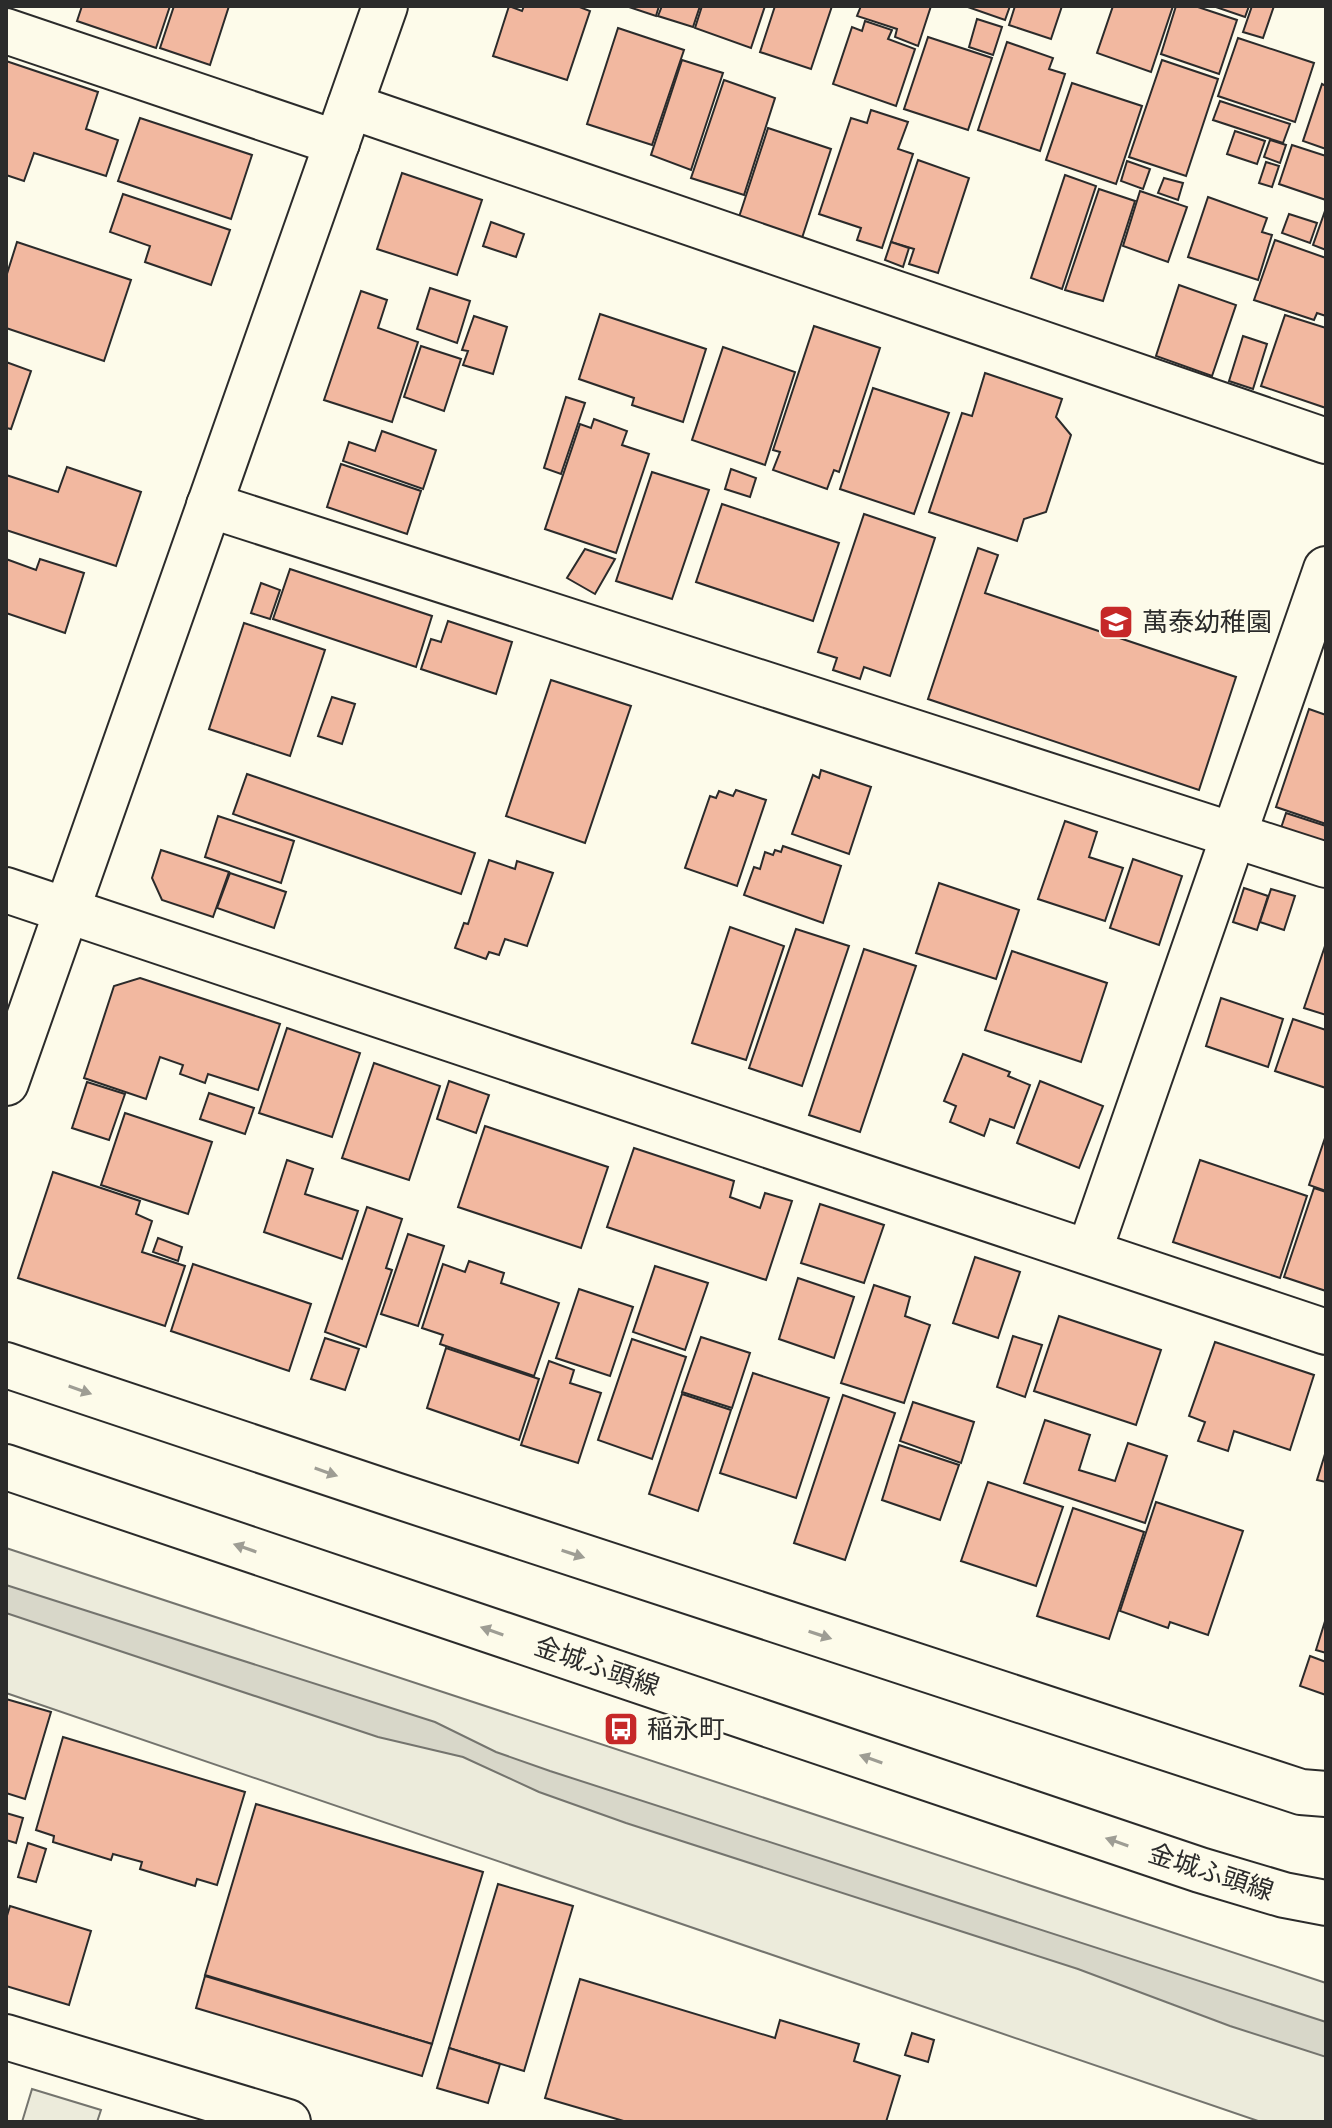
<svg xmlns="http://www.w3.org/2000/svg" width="1332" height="2128" viewBox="0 0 1332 2128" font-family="Overpass,'Noto Sans JP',sans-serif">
<rect width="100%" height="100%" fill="#fdfbea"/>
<g fill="#ecebdb" stroke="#74746e" stroke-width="2">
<path d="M6 1548 1326 1983V2122H1261L6 1693Z"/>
<path d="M32 2089 101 2110 97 2122H22Z"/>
</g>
<path fill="#d8d7c9" stroke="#74746e" stroke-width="2" d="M6 1585 435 1722 496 1752 550 1771 1326 2022V2057L1230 2026 1078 1969 626 1823 539 1792 463 1757 378 1737 6 1613Z"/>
<g fill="#f2b8a0" stroke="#2b2b2b" stroke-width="2">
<path d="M82 6H170L156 48 77 21Z"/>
<path d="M174 6H229L210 65 160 48Z"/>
<path d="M509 6 522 11 524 6H577L590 11 567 80 493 56Z"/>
<path d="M626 6H659L656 16Z"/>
<path d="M662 6H700L693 27 658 16Z"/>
<path d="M702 6H765L751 48 695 28Z"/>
<path d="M775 6H832L811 69 760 52Z"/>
<path d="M861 6H931L918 46 895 37 897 29 857 16Z"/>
<path d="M965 6H1010L1005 20Z"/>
<path d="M1015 6H1062L1051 39 1009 25Z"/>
<path d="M1113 6H1173L1151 72 1097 53Z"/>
<path d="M1176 6H1195L1237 20 1219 74 1161 54Z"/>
<path d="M1213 6H1249L1245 17Z"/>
<path d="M1252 6H1274L1263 38 1243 32Z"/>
<path d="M977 19 1002 27 993 55 969 47Z"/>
<path d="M865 21 892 30 888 39 915 49 896 106 833 84 852 27 862 31Z"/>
<path d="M618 28 684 50 652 145 587 124Z"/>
<path d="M928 37 992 58 968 130 904 109Z"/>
<path d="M1238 38 1314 63 1295 122 1218 96Z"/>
<path d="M1007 42 1053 58 1049 69 1065 74 1040 151 978 130Z"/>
<path d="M682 60 723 73 691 170 651 155Z"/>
<path d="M1162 60 1218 79 1186 176 1129 157Z"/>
<path d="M6 61 98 92 86 129 118 140 106 176 34 153 24 181 6 175Z"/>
<path d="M724 80 775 98 744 195 691 178Z"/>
<path d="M1072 83 1142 106 1116 184 1046 160Z"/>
<path d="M1322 84 1326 86V149L1303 141Z"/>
<path d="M1220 101 1290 124 1283 143 1213 120Z"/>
<path d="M871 110 908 122 898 149 913 154 882 248 857 240 861 228 819 214 851 118 867 123Z"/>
<path d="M140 118 252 155 231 219 118 181Z"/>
<path d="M768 128 831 149 802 238 739 217Z"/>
<path d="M1235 131 1265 141 1257 164 1227 154Z"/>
<path d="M1270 140 1286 145 1280 163 1264 157Z"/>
<path d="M1292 145 1326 156V200L1279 184Z"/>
<path d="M918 160 969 178 938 273 909 264 914 249 891 242Z"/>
<path d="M1127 161 1150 169 1143 189 1121 181Z"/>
<path d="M1266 162 1279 166 1272 187 1259 183Z"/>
<path d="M402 173 482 200 457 275 377 249Z"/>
<path d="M1065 175 1096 186 1062 289 1031 278Z"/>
<path d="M1164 178 1183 183 1178 200 1158 193Z"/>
<path d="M1099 189 1135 201 1103 301 1065 290Z"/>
<path d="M1140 191 1187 207 1168 262 1123 246Z"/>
<path d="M123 194 230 230 211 285 145 262 150 246 110 232Z"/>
<path d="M1208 197 1267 218 1262 232 1272 235 1258 280 1188 257Z"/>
<path d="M1326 208V250L1313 245Z"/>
<path d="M1289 214 1317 223 1310 243 1282 233Z"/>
<path d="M491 222 524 234 516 257 483 246Z"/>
<path d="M1275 240 1326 258V316L1317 313 1314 320 1254 300Z"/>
<path d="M17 242 131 280 104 361 6 328V277Z"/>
<path d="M891 242 909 248 903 267 885 260Z"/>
<path d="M1179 285 1236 305 1212 376 1156 356Z"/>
<path d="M430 288 470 301 457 343 417 329Z"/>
<path d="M361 291 387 300 378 328 418 342 392 422 324 400Z"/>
<path d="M600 314 706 349 683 422 632 405 634 398 579 379Z"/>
<path d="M1285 315 1326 328V408L1261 386Z"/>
<path d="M474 316 507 327 493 374 463 365 468 351 462 350Z"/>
<path d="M814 326 880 348 839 472 834 470 827 489 773 470 780 452 773 450Z"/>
<path d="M1243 336 1267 344 1253 389 1229 381Z"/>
<path d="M421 346 461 359 444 411 404 397Z"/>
<path d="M723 347 795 372 765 465 692 440Z"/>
<path d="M6 362 31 371 11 429 6 428Z"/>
<path d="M985 373 1062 399 1056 417 1071 435 1046 512 1024 519 1017 541 929 512 962 413 972 416Z"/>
<path d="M873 388 949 413 914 514 840 489Z"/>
<path d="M566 397 585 403 561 474 544 468Z"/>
<path d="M594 419 627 431 622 445 649 454 616 553 545 529 580 424 591 428Z"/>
<path d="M382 431 436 450 423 489 343 461 349 442 375 451Z"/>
<path d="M341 464 421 491 407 534 327 507Z"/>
<path d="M67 467 141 492 116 566 6 530V475L58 492Z"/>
<path d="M731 469 756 478 750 497 725 489Z"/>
<path d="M652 472 709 490 672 599 616 581Z"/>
<path d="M722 504 839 543 813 621 696 582Z"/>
<path d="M864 514 935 538 890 676 864 667 860 679 833 670 837 658 818 652Z"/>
<path d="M978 548 998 555 985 593 1236 677 1199 790 928 699Z"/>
<path d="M585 549 615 559 595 594 567 578Z"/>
<path d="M6 559 36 570 40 559 84 573 65 633 6 613Z"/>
<path d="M290 569 432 616 416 667 273 619Z"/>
<path d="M261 583 280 590 270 619 251 613Z"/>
<path d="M448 621 512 642 496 694 421 669 431 639 441 642Z"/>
<path d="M244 623 325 650 290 756 209 729Z"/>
<path d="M551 680 631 706 585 843 506 816Z"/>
<path d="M332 697 355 704 342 744 318 736Z"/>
<path d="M1309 709 1326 715V824L1276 807Z"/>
<path d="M821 770 871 787 849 854 792 834 813 775 819 778Z"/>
<path d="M247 774 475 853 461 894 233 814Z"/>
<path d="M736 790 766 800 737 886 685 868 710 796 716 798 719 791 733 796Z"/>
<path d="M1286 813 1326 826V850L1279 834Z"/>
<path d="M218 816 294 841 281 883 205 857Z"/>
<path d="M1065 821 1097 832 1089 857 1123 868 1105 921 1038 899Z"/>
<path d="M783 846 841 866 823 923 744 895 754 867 760 869 765 852 773 855 775 850 781 852Z"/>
<path d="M161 850 229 872 213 917 162 900 152 878Z"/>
<path d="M1133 859 1182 876 1159 945 1110 928Z"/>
<path d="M489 860 515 869 517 861 553 873 527 946 505 939 499 955 489 952 486 959 455 948 464 923 468 924Z"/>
<path d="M230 873 286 892 274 928 217 908Z"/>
<path d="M939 883 1019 910 996 979 916 953Z"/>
<path d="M1244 888 1268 896 1257 930 1233 922Z"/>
<path d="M1271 889 1295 896 1284 930 1260 922Z"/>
<path d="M730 927 784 946 746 1060 692 1043Z"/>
<path d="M796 929 849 946 802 1086 749 1068Z"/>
<path d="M1326 943V1015L1304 1008Z"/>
<path d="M864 949 916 966 860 1132 809 1115Z"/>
<path d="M1012 951 1107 983 1081 1062 985 1030Z"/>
<path d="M140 978 280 1024 258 1090 208 1074 205 1083 180 1074 183 1065 160 1057 146 1099 84 1078 114 986Z"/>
<path d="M1221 998 1283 1019 1268 1067 1206 1046Z"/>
<path d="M1293 1019 1326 1030V1088L1275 1071Z"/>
<path d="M287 1028 360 1053 332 1137 259 1113Z"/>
<path d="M963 1054 1010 1072 1008 1076 1030 1085 1014 1128 990 1119 984 1136 950 1122 956 1106 944 1101Z"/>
<path d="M374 1063 440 1086 409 1180 342 1158Z"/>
<path d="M449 1081 489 1095 476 1133 437 1119Z"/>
<path d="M1040 1081 1103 1106 1079 1168 1017 1143Z"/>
<path d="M87 1082 125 1094 109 1140 72 1128Z"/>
<path d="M209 1093 254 1108 245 1134 200 1119Z"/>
<path d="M125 1113 212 1142 188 1214 101 1185Z"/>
<path d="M485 1126 608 1167 581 1248 458 1207Z"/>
<path d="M1326 1135V1191L1309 1185Z"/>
<path d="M634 1148 734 1181 730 1197 760 1208 765 1193 792 1201 766 1280 607 1227Z"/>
<path d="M287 1160 313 1169 305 1194 358 1211 342 1259 264 1232Z"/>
<path d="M1200 1160 1307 1196 1280 1278 1173 1242Z"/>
<path d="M53 1172 140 1201 136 1214 152 1221 142 1252 185 1266 165 1326 18 1278Z"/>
<path d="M1314 1188 1326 1192V1291L1284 1277Z"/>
<path d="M820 1204 884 1225 864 1283 801 1263Z"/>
<path d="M367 1207 402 1219 386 1268 392 1270 366 1347 325 1332Z"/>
<path d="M408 1234 444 1246 418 1326 381 1314Z"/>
<path d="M158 1238 182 1247 178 1261 153 1252Z"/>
<path d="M975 1257 1020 1272 998 1338 953 1323Z"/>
<path d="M469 1261 504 1273 501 1283 559 1303 534 1376 440 1344 443 1335 422 1328 443 1264 465 1272Z"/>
<path d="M193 1264 311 1304 289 1371 171 1331Z"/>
<path d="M655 1266 708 1283 685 1350 633 1332Z"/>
<path d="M798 1278 854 1297 834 1358 779 1339Z"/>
<path d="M874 1285 910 1297 905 1316 930 1325 904 1403 841 1383Z"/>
<path d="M579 1289 633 1307 610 1376 556 1358Z"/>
<path d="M1059 1316 1161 1350 1136 1425 1034 1391Z"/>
<path d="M1013 1336 1042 1345 1025 1397 997 1387Z"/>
<path d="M701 1337 750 1353 732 1408 682 1392Z"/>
<path d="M325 1338 359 1349 345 1390 311 1379Z"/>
<path d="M632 1339 686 1357 652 1459 598 1440Z"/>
<path d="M1215 1342 1314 1375 1290 1450 1234 1431 1228 1451 1198 1441 1205 1422 1189 1416Z"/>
<path d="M446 1348 539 1379 519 1440 427 1408Z"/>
<path d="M549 1361 574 1370 570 1383 601 1393 578 1463 521 1445Z"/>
<path d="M753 1373 829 1398 796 1498 720 1473Z"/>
<path d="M682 1394 731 1410 698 1511 649 1494Z"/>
<path d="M843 1395 895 1413 845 1560 794 1543Z"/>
<path d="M913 1402 974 1422 961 1463 900 1441Z"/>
<path d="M1045 1420 1090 1435 1079 1470 1115 1481 1128 1443 1167 1456 1145 1523 1024 1483Z"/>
<path d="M899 1445 959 1465 940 1520 882 1500Z"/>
<path d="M1325 1454H1326V1482L1317 1480Z"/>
<path d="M988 1482 1063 1507 1036 1586 961 1561Z"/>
<path d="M1156 1502 1243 1531 1208 1635 1170 1622 1168 1628 1120 1611Z"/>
<path d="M1073 1508 1144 1532 1109 1639 1037 1616Z"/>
<path d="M1326 1618V1653L1316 1650Z"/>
<path d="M1310 1656 1326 1662V1695L1300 1686Z"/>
<path d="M6 1699 51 1712 25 1799 6 1793Z"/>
<path d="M63 1737 245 1792 217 1885 197 1879 195 1886 140 1869 142 1862 113 1854 111 1860 53 1842 54 1836 36 1830Z"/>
<path d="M256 1804 483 1872 432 2044 205 1975Z"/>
<path d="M6 1813 23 1818 16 1843 6 1840Z"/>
<path d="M28 1843 46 1849 36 1882 18 1877Z"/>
<path d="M498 1884 573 1906 524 2071 449 2048Z"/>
<path d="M10 1906 91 1931 69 2005 6 1986V1919Z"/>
<path d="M205 1976 432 2044 422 2076 196 2008Z"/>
<path d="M580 1979 775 2038 780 2020 859 2044 854 2061 900 2076 886 2122H627L545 2098Z"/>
<path d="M912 2033 934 2040 928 2062 905 2055Z"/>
<path d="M449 2048 500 2064 488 2103 437 2088Z"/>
</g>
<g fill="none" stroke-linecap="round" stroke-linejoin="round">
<g stroke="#2b2b2b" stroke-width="48">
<g id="street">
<path d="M6 31 337 143"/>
<path d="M350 106 1326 441"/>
<path d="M209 505 1326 865"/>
<path d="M6 890 1326 1332"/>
<path d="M1089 1252 1326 569"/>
<path d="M6 2037 288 2122"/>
</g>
</g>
<g stroke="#2b2b2b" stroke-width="48">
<path id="secondary" d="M6 1083 385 6"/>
</g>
<g stroke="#2b2b2b" stroke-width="48">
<g id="primary">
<path d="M6 1365 395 1495 1301 1792 1326 1794"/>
<path d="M6 1467 1200 1870 1284 1895 1326 1903"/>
</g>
</g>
<use href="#street" stroke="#fdfbea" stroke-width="44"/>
<use href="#secondary" stroke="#fdfbea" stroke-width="44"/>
<use href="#primary" stroke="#fdfbea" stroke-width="44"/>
</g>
<defs><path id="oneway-solid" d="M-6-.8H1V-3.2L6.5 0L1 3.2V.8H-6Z" transform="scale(2)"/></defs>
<g fill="#9e9d94">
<use href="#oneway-solid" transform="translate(80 1390) rotate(19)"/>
<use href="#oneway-solid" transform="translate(326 1472) rotate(19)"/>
<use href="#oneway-solid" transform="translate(245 1548) rotate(-161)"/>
<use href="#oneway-solid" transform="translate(573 1554) rotate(18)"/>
<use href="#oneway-solid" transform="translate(492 1631) rotate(-161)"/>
<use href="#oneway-solid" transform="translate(820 1635) rotate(18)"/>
<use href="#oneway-solid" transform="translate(871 1759) rotate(-161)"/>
<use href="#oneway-solid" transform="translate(1117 1842) rotate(-161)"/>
</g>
<defs>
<g id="school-square" transform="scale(1.8)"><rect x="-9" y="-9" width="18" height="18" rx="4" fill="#c62828" stroke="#fdfbea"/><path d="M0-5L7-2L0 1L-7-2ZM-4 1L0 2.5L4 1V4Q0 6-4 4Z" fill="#fff"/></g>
<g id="bus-square" transform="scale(1.8)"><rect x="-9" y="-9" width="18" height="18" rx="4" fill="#c62828" stroke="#fdfbea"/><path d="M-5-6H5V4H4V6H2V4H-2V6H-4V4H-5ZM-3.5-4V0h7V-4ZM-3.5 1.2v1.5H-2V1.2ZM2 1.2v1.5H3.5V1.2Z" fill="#fff"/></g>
</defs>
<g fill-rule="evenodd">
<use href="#school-square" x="1116" y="622"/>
<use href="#bus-square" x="621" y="1729"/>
</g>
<g text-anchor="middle" stroke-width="6" stroke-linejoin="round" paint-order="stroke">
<g font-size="26" fill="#2b2b2b" stroke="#fdfbea" text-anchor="start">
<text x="1142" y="631">萬泰幼稚園</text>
<text x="647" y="1738">稲永町</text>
</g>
<g font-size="26" fill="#2b2b2b" stroke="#fdfbea">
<text transform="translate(597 1666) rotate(19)" y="9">金城ふ頭線</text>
<text transform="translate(1211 1872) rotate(18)" y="9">金城ふ頭線</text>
</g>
</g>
<rect width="1332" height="2128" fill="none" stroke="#2b2b2b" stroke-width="16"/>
</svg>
